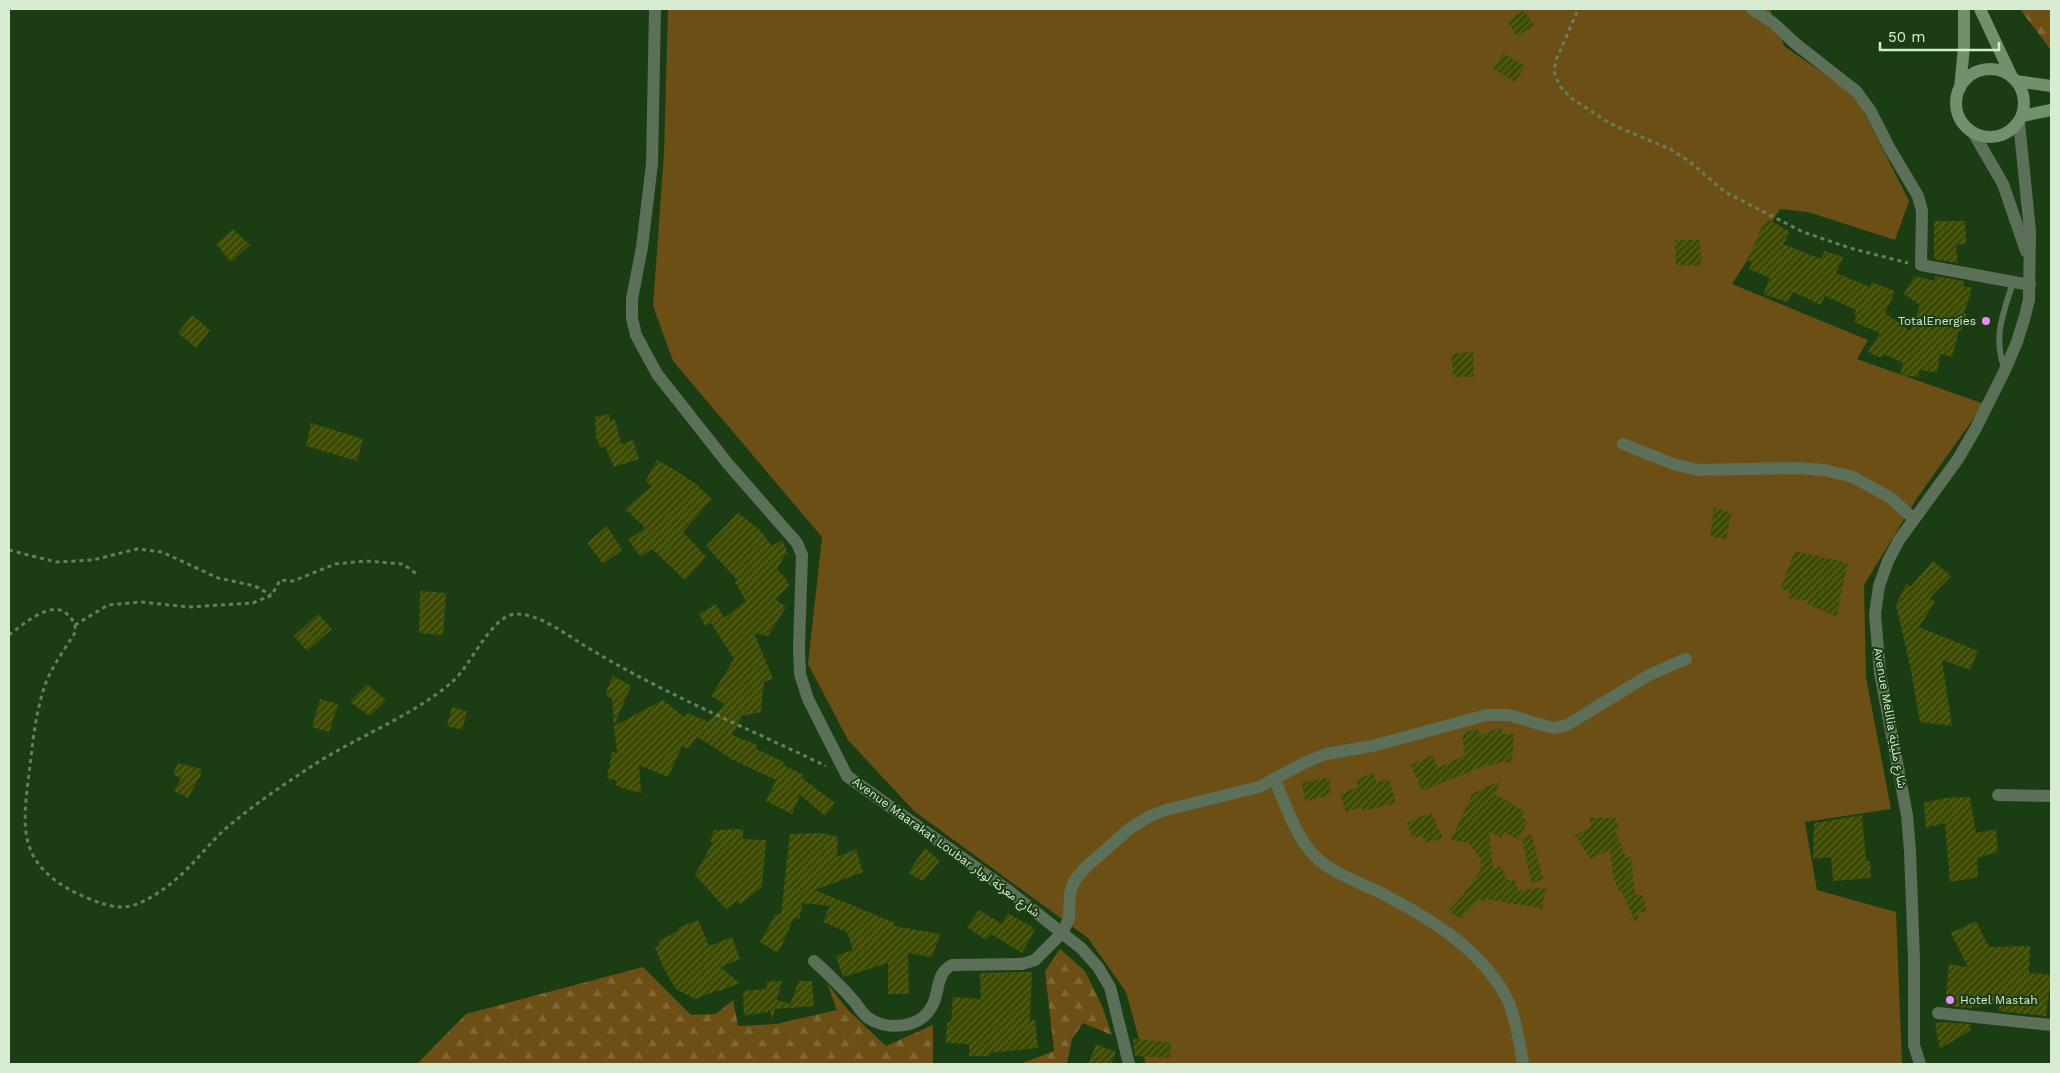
<svg xmlns="http://www.w3.org/2000/svg" width="2060" height="1073" viewBox="0 0 2060 1073" font-family="'Work Sans','Noto Sans Arabic',sans-serif">
<defs>
<pattern id="forest-firs" width="22" height="20" patternUnits="userSpaceOnUse" patternTransform="scale(1.25)"><rect width="22" height="20" fill="#6c4f15"/><path d="M5 1l3.5 6h-7zM16 11l3.5 6h-7z" fill="#806836"/></pattern>
<pattern id="building-hatch" width="6" height="6" patternUnits="userSpaceOnUse" patternTransform="scale(1.25)"><rect width="6" height="6" fill="#3d4a01"/><path d="M-1 1l2-2M0 6l6-6M5 7l2-2" fill="none" stroke="#586425"/></pattern>
</defs>
<rect width="100%" height="100%" fill="#1a3d14"/>
<path fill="#6c4f15" d="M668 9H1770L1784 46 1856 96 1909 201 1895 240 1808 212 1780 209 1732 284 1868 340 1857 359 1984 404 1917 498 1864 585 1866 677 1891 809 1805 822 1817 890 1896 912 1902 1064H1146L1126 992 1088 938 914 811 848 740 808 664 822 537 673 361 653 306 664 153Z"/>
<g fill="url(#forest-firs)">
<path d="M2020 9H2051V49H2050Z"/>
<path d="M1060 949 1085 971 1102 1006 1112 1035 1083 1023 1072 1039 1067 1064H1020L1054 1051 1045 971Z"/>
<path d="M643 967 691 1015 716 1014 733 1000 738 1026 776 1024 837 1010 827 983 848 1010 886 1046 933 1025V1064H417L466 1014Z"/>
</g>
<g fill="url(#building-hatch)">
<path d="M1524 10 1534 25 1517 37 1507 21Z"/>
<path d="M1503 53 1525 66 1515 82 1493 69Z"/>
<path d="M1768 219 1790 232 1783 244 1821 259 1825 251 1843 257 1836 273 1870 287 1872 282 1895 291 1885 313 1910 331 1920 305 1904 294 1915 276 1935 281V276L1964 281 1963 286 1972 288 1964 313 1966 314 1962 331H1959L1952 357 1940 354 1937 373 1920 370 1918 377 1900 375 1903 363 1884 354 1881 358 1868 352 1880 333 1854 322 1857 316 1854 315 1856 310 1825 296 1821 305 1793 292 1787 302 1763 294 1770 278 1749 269 1752 262 1747 260 1763 224Z"/>
<path d="M1934 221H1965L1966 244 1956 245 1958 263 1934 259Z"/>
<path d="M233 229 250 245 231 262 216 244Z"/>
<path d="M1675 240H1700L1701 266 1676 265Z"/>
<path d="M192 315 210 330 196 348 178 333Z"/>
<path d="M1473 352 1474 377H1453L1451 354Z"/>
<path d="M609 414 610 421 615 420 621 444 633 440 639 459 614 467 605 446 601 448 596 438 595 417Z"/>
<path d="M311 423 363 439 357 461 306 446Z"/>
<path d="M657 460 675 470 696 484 712 499 683 532 706 557 685 580 652 549 641 557 628 540 645 528 625 509 652 486 645 482Z"/>
<path d="M1714 508 1732 512 1726 539 1710 537Z"/>
<path d="M738 513 760 530 772 546 782 540 788 554 785 555 777 569 786 579 789 585 775 599 786 607 768 636 754 633 773 679 764 682 761 712 742 716 732 735 757 745 756 749 784 762 783 765 804 775 802 778 835 803 825 816 800 795 792 814 766 801 776 780 729 758V757L697 737 688 749 682 746 668 777 639 765 641 793 622 788 616 785V780L607 778 612 752H617L614 726 663 700 684 717 688 713 708 722 725 704 711 696 734 659 711 623 705 626 699 614 716 604 724 618 746 601 735 582 737 580 706 546Z"/>
<path d="M607 526 622 550 603 564 587 543Z"/>
<path d="M1795 551 1848 563 1839 602 1838 617 1807 604 1808 601 1788 598 1789 591 1780 589Z"/>
<path d="M1933 561 1951 576 1930 598 1935 602 1919 627 1978 651 1970 670 1942 660 1952 726 1920 722 1911 670 1896 605 1906 584 1911 586Z"/>
<path d="M420 591 446 593 443 635 419 633Z"/>
<path d="M318 614 332 629 307 651 294 636Z"/>
<path d="M613 676 631 686 614 725 612 699 605 695Z"/>
<path d="M367 684 386 700 370 716 350 702Z"/>
<path d="M320 699 338 704 329 732 312 727Z"/>
<path d="M452 707 467 711 462 730 447 726Z"/>
<path d="M1501 727 1503 734H1514L1512 763 1501 762 1490 767 1489 764 1422 791 1411 765 1433 755 1438 768 1465 755 1462 733 1478 729 1480 735Z"/>
<path d="M178 763 202 769 200 776 188 798 174 791 181 778 173 775Z"/>
<path d="M1374 773 1376 783 1389 779 1396 803 1363 811 1362 807 1346 812 1340 794 1358 787 1356 779Z"/>
<path d="M1323 778H1329L1331 795 1305 801 1302 783Z"/>
<path d="M1500 781 1495 794 1524 811 1521 817 1528 821 1518 840 1504 832 1501 838 1489 832 1493 869 1501 866 1507 880H1515L1518 891 1546 887 1542 909 1486 899 1485 902 1480 899 1461 919 1448 911 1462 896 1480 871 1481 860 1469 843 1451 840 1472 794Z"/>
<path d="M1970 797 1976 833 1996 829 1998 852 1977 858 1978 877 1950 882 1945 823 1926 828 1924 803 1944 798Z"/>
<path d="M1431 812 1443 838 1425 843 1422 835 1415 838 1414 835 1412 836 1407 823Z"/>
<path d="M1862 815 1866 861H1870L1871 878 1833 881 1831 857 1813 859 1814 823Z"/>
<path d="M1589 818H1615L1620 829 1615 830 1626 857H1631L1635 895 1642 894 1647 912 1638 913 1639 920 1635 922 1622 892 1620 893 1613 878 1610 850 1590 859 1575 835 1591 827Z"/>
<path d="M743 829V839L766 840 762 887 740 904 737 901 726 909 695 875 713 842H710L714 830Z"/>
<path d="M821 833 838 837 837 857 856 849 863 872 815 890 895 923 894 926 940 934 932 957 908 953 909 994H888V963L843 977 836 956 853 950 847 932 823 922 830 906 803 903 799 919 794 918 778 953 760 942 776 914H781L790 834Z"/>
<path d="M1532 835 1543 879 1531 884 1522 837Z"/>
<path d="M925 848 940 861 923 881 908 873Z"/>
<path d="M979 910 1002 924 1008 913 1035 929 1022 953 991 934 986 940 967 927Z"/>
<path d="M698 920 709 946 732 937 740 959 720 967 740 983 719 991 717 990 696 999 677 990 666 973 655 948 660 945 658 942 679 930 678 928Z"/>
<path d="M1976 921 1989 947 2030 946 2029 973 2051 975 2046 1016 1999 1011V1004L1969 1008 1945 1006 1949 964 1968 967 1951 933Z"/>
<path d="M1032 972 1030 1021 1035 1020 1038 1048 990 1053V1056H969V1044L946 1043 947 1022H951L953 997 981 999 980 973Z"/>
<path d="M782 981 777 1000 790 1004 799 981H812L814 1006 775 1009 772 1020 770 1010H768V1012L744 1015 743 991 767 989 766 982Z"/>
<path d="M1944 1022 1969 1024 1971 1030 1940 1049 1935 1023Z"/>
<path d="M1133 1039 1171 1042 1170 1058 1135 1056Z"/>
<path d="M1096 1044 1116 1052 1111 1064H1088Z"/>
</g>
<g fill="none" stroke-linecap="round" stroke-linejoin="round">
<g stroke="#63815e" stroke-width="3" stroke-dasharray="4 4" stroke-linecap="butt">
<path d="M1577 12 1556 60 1554 71 1559 85 1571 98 1611 124 1672 150 1690 162 1725 192 1803 232 1850 248 1908 263"/>
<path d="M9 550 56 562 93 560 137 549 162 552 218 578 255 586 271 595"/>
<path d="M75 625 108 605 141 602 189 607 253 603 272 595 280 580 293 581 335 564 366 561 403 564 418 575"/>
<path d="M9 635C22 625 52 599 67 614 73 619 75 624 76 631 65 649 50 669 44 688 34 719 32 751 28 782 23 825 20 856 59 883 73 893 103 906 119 907 142 909 175 882 190 866 201 855 211 842 223 831 249 808 280 787 309 768 355 737 410 718 452 682 471 666 491 615 516 614 538 613 567 635 585 646 662 693 745 727 826 766"/>
</g>
<path stroke="#5c6f59" stroke-width="6" d="M2004 368C1993 335 2003 315 2013 282"/>
<g stroke="#5c6f59" stroke-width="12">
<path d="M655 9 652 164 642 247 632 299V318L636 335 657 374 728 464 797 543 802 555 799 648 800 674 808 699 847 776 1009 891 1081 948 1098 967 1110 987 1129 1064"/>
<path d="M1752 9 1772 22 1796 44 1856 91 1870 110 1890 149 1918 196 1922 211 1921 265 2030 285"/>
<path d="M1623 444 1673 464 1698 470 1797 468 1824 470 1853 477 1891 498 1914 519"/>
<path d="M1275 780C1285 804 1298 842 1318 859 1336 875 1360 882 1381 893 1428 917 1479 948 1505 995 1515 1012 1520 1044 1523 1064"/>
<path d="M1998 795 2051 796"/>
<path d="M814 961C827 973 840 985 852 999 857 1004 861 1012 867 1017 887 1032 923 1028 933 1004 940 989 936 973 952 965L1022 964 1035 960 1063 932 1069 918 1070 893 1074 881 1085 868 1128 830 1148 817 1166 810 1259 787 1306 762 1326 754 1372 746 1487 715H1509L1553 728 1567 725 1649 675 1686 659"/>
<path d="M1938 1013 2051 1025"/>
</g>
<g stroke="#5c6f59" stroke-width="12">
<path d="M1974 134 2003 184 2026 251"/>
<path d="M1920 1064 1914 1045V959L1910 851 1907 815 1880 673 1875 614 1879 586 1888 561 1899 540 1958 459 1976 428 2005 370 2017 342 2025 316 2029 300 2030 231 2019 122"/>
</g>
<g stroke="#72906c" stroke-width="12">
<path d="M1980 9 2012 77"/>
<circle cx="1990" cy="103" r="34"/>
<path d="M2016 81 2051 86"/>
<path d="M1960 88 1964 47V9"/>
<path d="M2022 116 2051 110"/>
</g>
</g>
<g fill="#ea8dfd" stroke="#1a3d14" stroke-width="2">
<circle cx="1986" cy="321" r="5"/>
<circle cx="1950" cy="1000" r="5"/>
</g>
<g text-anchor="middle" stroke-width="4" stroke-linejoin="round" paint-order="stroke">
<g font-size="12" fill="#d7ecd3" stroke="#1a3d14" text-anchor="end">
<text x="1976" y="325">TotalEnergies</text>
<text x="1960" y="1004" text-anchor="start">Hotel Mastah</text>
</g>
<g font-size="12" fill="#d7ecd3" stroke="#1a3d14">
<text transform="translate(1890 718) rotate(80)" y="4">Avenue Melilia شارع ملياية</text>
<text transform="translate(946 847) rotate(36)" y="4">Avenue Maarakat Loubar شارع معركة لوبار</text>
</g>
</g>
<rect width="2060" height="1073" fill="none" stroke="#d7ecd3" stroke-width="20"/>
<path d="M1880 42v8h119v-8" fill="none" stroke="#d7ecd3" stroke-width="2.5"/>
<text x="1888" y="42" font-size="15" fill="#d7ecd3" stroke="#1a3d14" stroke-width="4" paint-order="stroke">50 m</text>
</svg>
